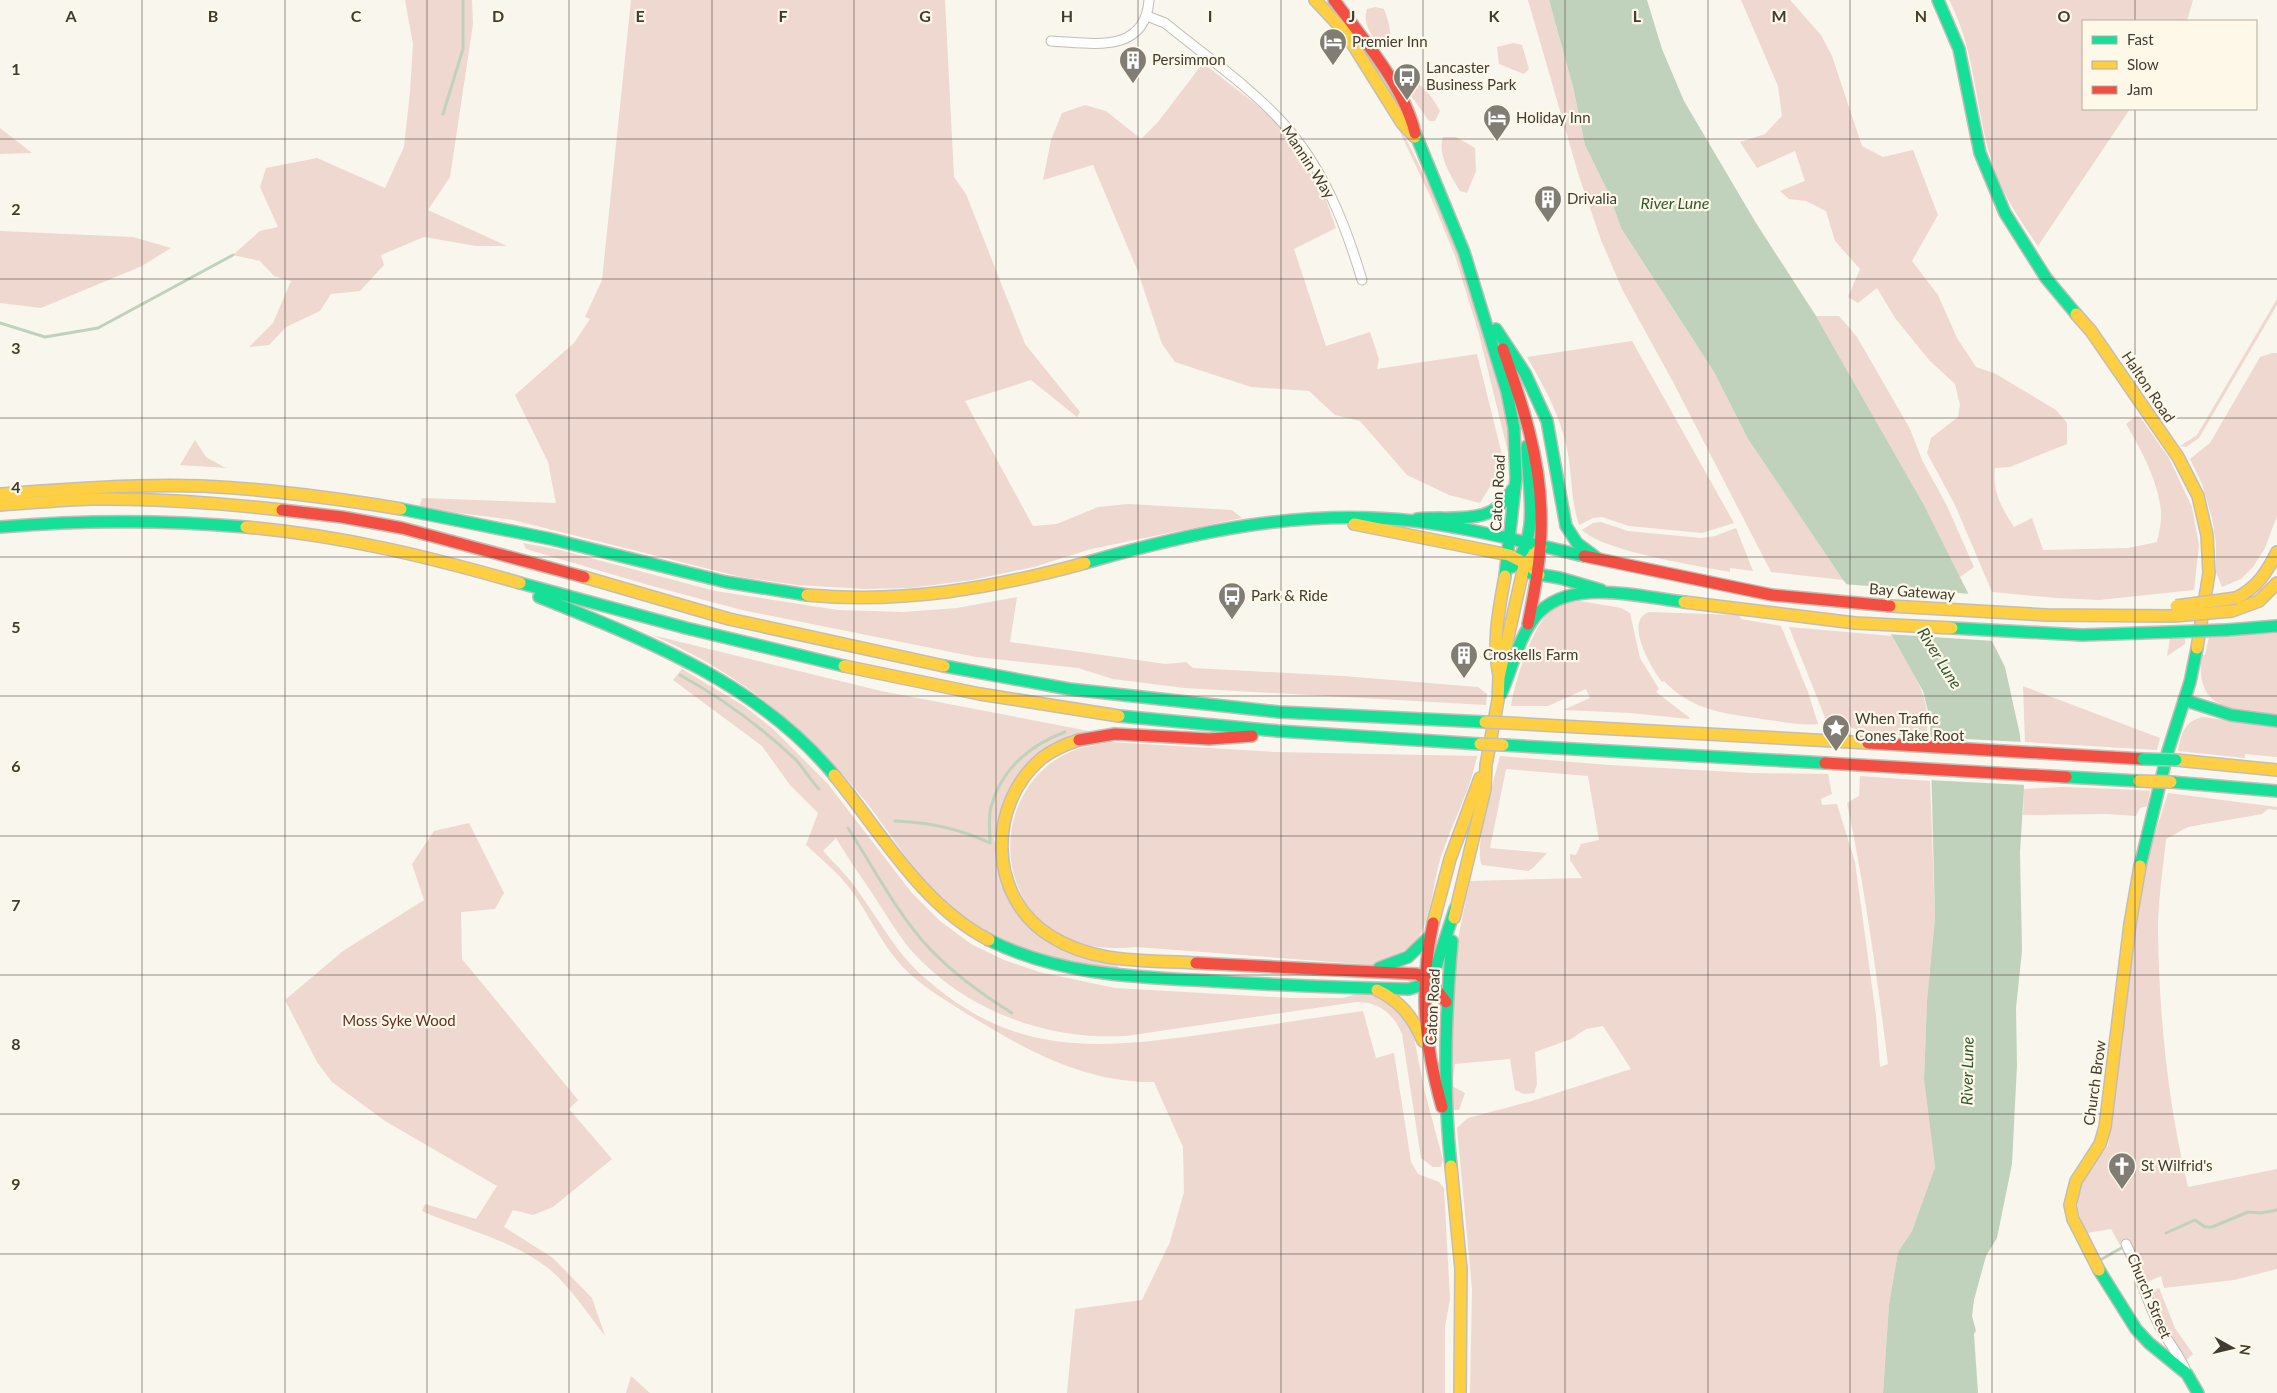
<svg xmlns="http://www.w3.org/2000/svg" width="2277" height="1393" viewBox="0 0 2277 1393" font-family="Lato,sans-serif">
<rect width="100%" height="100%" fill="#f9f6ee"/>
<g fill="#eed8d0">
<path d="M405 0H472L473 24 450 177 428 210 507 246H476L424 237 381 255 384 265 360 291 331 294 320 311 286 327 269 345 249 347 273 323 291 281 274 276 260 261 233 255 260 231 278 227 260 187 266 168 317 158 385 188 404 147 410 92 413 44Z"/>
<path d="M631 0H945L954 177 966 194 1025 344 1080 412 1077 417 1031 380 965 401 1033 526 1057 524 1098 507 1128 504 1232 510 1242 518 1091 549 1034 567 972 580 910 588 865 589 797 585 741 577 513 520 419 508 422 498 556 503 548 462 515 395 574 343 590 319 585 317 602 280Z"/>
<path d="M1528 0H1549L1573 87 1585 145 1609 194 1621 228 1714 372 1748 439 1843 580 1771 572 1672 380 1622 289 1601 240 1578 173Z"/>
<path d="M1741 0H1790L1821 35 1832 56 1862 146 1883 157 1913 150 1938 215 1912 261 1938 295 1957 338 1976 367 1994 373 2056 410 2067 423V444L2010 467 1995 468C1992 492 2002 508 2014 527L2032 518 2043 550 2128 548 2157 542C2159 533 2162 520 2161 511 2158 481 2141 449 2126 424L2136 416 2140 417 2169 458 2192 507 2199 545 2194 590 2099 600 2057 598 1992 592 1955 505 1927 453 1931 438 1958 417 1960 405 1955 384 1929 360 1895 318 1877 288 1858 303 1848 297 1860 269 1835 241 1826 211 1806 201 1789 199 1780 191 1805 181 1795 151 1757 168 1740 142 1765 134 1782 116 1778 86Z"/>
<path d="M1949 0H2193L2187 21H2083V109H2130L2038 246C2016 215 1999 189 1989 152 1975 101 1974 47 1949 0Z"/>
<path d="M1375 7 1384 9C1389 22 1393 35 1387 47H1381C1372 35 1362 25 1367 9Z"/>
<path d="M1513 43 1522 45 1529 69 1524 74 1499 64 1497 47Z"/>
<path d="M1203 63 1258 106 1281 127 1325 197 1336 228 1294 249 1326 346 1370 332 1379 359 1377 369 1477 354 1502 455 1499 472 1480 503 1449 495 1407 475 1360 421 1335 415 1309 391 1251 387 1175 362 1162 344 1137 269 1093 165 1043 180 1051 140 1062 113 1085 105 1106 111 1141 139 1158 122Z"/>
<path d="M1408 77C1423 85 1432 96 1440 111L1435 121H1429L1407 90 1403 80Z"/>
<path d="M1383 96C1439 197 1488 308 1508 422 1511 441 1510 461 1511 479L1508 452 1479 334 1455 256 1432 200Z"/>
<path d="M0 128 32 153 0 154Z"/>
<path d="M1443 137H1456L1475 148 1476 171 1467 193 1460 191C1451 176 1437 155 1443 137Z"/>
<path d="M0 231 133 237 171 248 142 266 41 308 0 303Z"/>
<path d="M2277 299V305L2199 438 2186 447 2180 446 2197 435Z"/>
<path d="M1816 316H1839L1857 337 1910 429 1922 460 1947 506 1974 567 1960 577 1924 505Z"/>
<path d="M1632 341 1734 523 1702 533 1629 526 1602 517 1593 518 1579 525C1572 504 1572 483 1569 460 1564 422 1546 390 1527 357Z"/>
<path d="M2272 353H2277V516L2265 548 2253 567 2241 579 2222 587 2216 572V544L2212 518 2202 484 2190 459 2210 443 2260 357Z"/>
<path d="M195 440 206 457 226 468 180 465Z"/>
<path d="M1601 522 1628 531 1701 538 1715 536 1736 528 1753 571 1730 568V572C1698 566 1603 551 1582 530L1593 523Z"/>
<path d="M523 543 560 550 715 591 838 610 903 612 957 608 1017 597 1010 642 1166 664 1186 662 1193 668 1343 676 1478 687 1487 694 1486 705 1184 688 1113 679 1078 668 976 657 742 610 652 586 526 549Z"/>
<path d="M1580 601 1621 608 1630 613 1640 658 1659 689 1656 692 1690 718 1689 719 1631 713 1563 710 1590 698 1586 689 1548 706H1511C1515 680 1534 619 1557 605 1563 602 1573 602 1580 601Z"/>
<path d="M1649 612 1739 615 1741 619 1781 626 1808 692 1818 724C1801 726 1786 722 1769 720 1730 714 1692 712 1664 681L1662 682C1652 669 1623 621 1649 612Z"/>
<path d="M1789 627 1892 636C1910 670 1934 696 1926 737L1869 733 1849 727 1828 725Z"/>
<path d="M2277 633V715C2235 711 2193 710 2202 655H2205L2209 637Z"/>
<path d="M652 635 881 691 1089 731 1045 749 994 839 1024 922 1118 966 1117 970C1059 961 999 947 953 908 916 878 892 834 862 797 804 726 737 671 652 635Z"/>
<path d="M2185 638V644L2167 656 2170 639Z"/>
<path d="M682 669 744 706 773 729 828 784 912 893 940 921 971 944 1004 960 1039 972 1115 988 1290 998H1343L1357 994H1374L1391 1001 1413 1032 1424 1089 1443 1160 1441 1167H1433L1421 1158 1402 1034C1394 1014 1378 1001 1356 1002L1126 1036C1045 1040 965 1011 910 949 896 932 884 911 872 893 860 875 847 857 836 838L823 851C836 865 850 878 860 894 881 923 897 954 925 978 1016 1059 1101 1049 1213 1033 1263 1026 1313 1018 1363 1011L1376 1058 1394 1053 1411 1162 1418 1174 1439 1182 1444 1188 1450 1299 1445 1327V1393H1067L1075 1309 1142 1300 1170 1242 1184 1192 1183 1147 1154 1082C1084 1083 1022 1048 964 1012 939 996 913 981 895 958 875 933 863 902 842 879 831 867 818 856 806 845L818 813 790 785 762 746 673 680Z"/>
<path d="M2023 686 2160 738 2157 750 2025 742Z"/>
<path d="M2204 717 2277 728V757L2245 754V758L2178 751C2182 732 2184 721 2204 717Z"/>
<path d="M1111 742 1275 752 1477 756C1470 792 1451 825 1440 860 1433 884 1431 922 1416 941 1406 953 1388 958 1373 965L1136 947C1106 950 1071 947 1046 926 993 880 1000 793 1060 757 1075 748 1094 745 1111 742Z"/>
<path d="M1500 756 1609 765 1751 773 1828 774 1832 794 1821 799 1822 805 1837 804 1855 862 1876 1016 1880 1067 1888 1064C1877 976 1865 889 1847 803L1859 796 1860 776 1930 781 1935 918 1927 1000 1924 1080 1935 1167 1912 1231 1898 1252 1889 1304 1883 1393H1470L1472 1289 1457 1128 1468 1118 1532 1101 1631 1069 1603 1026 1586 1029 1571 1039 1535 1052 1537 1084 1534 1093 1524 1094 1515 1090 1510 1059 1455 1064 1452 1086 1465 1093 1459 1110H1453C1452 1076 1449 1041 1450 1007 1452 964 1461 923 1470 881L1582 878 1570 860V854L1576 855 1581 844 1599 840 1588 776 1506 769 1490 848 1547 853 1533 868 1528 871 1482 865C1473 849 1495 776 1500 756Z"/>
<path d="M2063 787 2138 790 2150 791 2147 806 2140 808 2136 816 2107 814 2023 815 2024 789Z"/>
<path d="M2168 793 2277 807V810L2268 809 2262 814 2188 827 2166 839C2163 869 2158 900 2158 930 2159 1016 2168 1104 2188 1187L2277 1169V1269L2234 1280 2164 1288 2161 1276 2147 1282 2129 1243 2120 1245 2111 1229 2087 1233C2067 1195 2082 1177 2108 1146L2135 928 2149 853Z"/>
<path d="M469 823 504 893 495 909 461 912 462 959 578 1100 569 1109 612 1159 553 1207 533 1215 513 1210 504 1227 553 1258 592 1298 605 1336C587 1313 570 1286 548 1268 511 1239 464 1230 422 1211L425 1204 476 1219 497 1186 385 1121 332 1082 317 1062 285 1000 343 951 424 900 412 864 434 831Z"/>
<path d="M2159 1288 2175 1328 2193 1354 2186 1360 2171 1342 2149 1293Z"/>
<path d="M631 1376 650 1393H626Z"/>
</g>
<path fill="#c0d2bc" d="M1549 0H1647L1662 49 1684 101 1756 223 1816 316 1924 505 2005 667 2020 735 2024 789 2020 852 2022 951 2016 1008 2017 1065 2012 1164 1997 1238 1986 1256 1974 1300 1972 1316 1976 1331 1974 1334 1978 1393H1883L1889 1304 1898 1252 1912 1231 1935 1167 1924 1080 1927 1000 1935 918 1930 719 1923 691 1892 636 1843 580 1748 439 1714 372 1621 228 1609 194 1585 145 1573 87Z"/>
<g fill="#f9f6ee">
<path d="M1843 584 1971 594 1994 641 1887 634Z"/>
<path d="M1927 737 2023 742 2026 785 1927 780Z"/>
</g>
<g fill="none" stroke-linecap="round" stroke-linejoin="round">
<g stroke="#c0d2bc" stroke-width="3">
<path d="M443 114 463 49V0"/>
<path d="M0 323 45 337 98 328 233 255"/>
<path d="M680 675C722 698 760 726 795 759 804 768 810 780 819 789"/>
<path d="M895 821C927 822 960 829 990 843 990 831 988 818 991 807 1001 769 1030 745 1065 732"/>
<path d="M848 828C874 868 897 914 930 949 954 974 983 995 1012 1013"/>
<path d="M2166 1233 2195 1220 2205 1227H2212L2248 1212 2261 1213 2277 1210"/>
<path d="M2102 1259 2123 1247"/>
</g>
<g stroke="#c2beb6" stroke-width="11">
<g id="street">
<path d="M1147 16 1165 23C1204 55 1248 85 1282 122 1323 167 1345 223 1362 280"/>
<path d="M1051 41C1091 43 1145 55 1149 0"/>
<path d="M2126 1244C2138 1269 2145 1297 2158 1323 2166 1341 2181 1355 2187 1374"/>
</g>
</g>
<g stroke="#c2beb6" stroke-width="14">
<g id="fast">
<path d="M1938 0 1959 49 1980 153 2005 213 2046 278 2076 314"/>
<path d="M1415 133 1464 252 1507 392 1514 428 1516 478 1505 576"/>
<path d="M1496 329 1525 373 1547 421 1566 526 1577 543 1597 558"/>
<path d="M401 509 551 539 726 582 807 595"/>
<path d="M1417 519C1453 515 1492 528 1512 490"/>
<path d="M0 527C83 520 163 520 246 527"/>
<path d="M1085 563C1192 532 1302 508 1414 521 1472 528 1528 543 1584 556"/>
<path d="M1512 567C1542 535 1527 486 1527 446"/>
<path d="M1530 573 1560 578 1601 590"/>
<path d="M520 583 686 628 844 666"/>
<path d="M539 597C646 640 758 683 834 775"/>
<path d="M1952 628 2082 635 2171 632"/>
<path d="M2226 630 2277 626"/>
<path d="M944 666 1069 689 1279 712 1485 722"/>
<path d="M1501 694C1512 669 1518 639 1535 617 1567 576 1640 597 1684 602"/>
<path d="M2184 700 2231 715 2277 721"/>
<path d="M1119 716 1278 731 1480 744"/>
<path d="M1503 745 1825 763"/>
<path d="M2066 777 2139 781"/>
<path d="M2171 782 2277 791"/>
<path d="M2140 866 2168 751 2190 682 2197 648"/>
<path d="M989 940C1059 975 1134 977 1211 981 1277 985 1343 988 1409 989L1425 984 1433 976 1455 909"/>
<path d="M1379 968 1408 957 1430 936"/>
<path d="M1451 1166C1443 1091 1445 1016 1452 941"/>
<path d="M2099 1270 2136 1329 2149 1343 2187 1374 2198 1393"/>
</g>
</g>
<g stroke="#c2beb6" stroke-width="14">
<g id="slow">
<path d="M1315 0 1345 32 1402 123 1415 137"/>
<path d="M2076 314 2091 331 2178 457 2198 496 2207 535 2209 573 2197 648"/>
<path d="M0 494C67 489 134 484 201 486 268 489 335 498 401 509"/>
<path d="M0 505C30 503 61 500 91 499 155 498 219 503 282 510"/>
<path d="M1354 524 1509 555 1531 566 1539 575"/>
<path d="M246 527C339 535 430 557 520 583"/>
<path d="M584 577 729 619 944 666"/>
<path d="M807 595C902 604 994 588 1085 563"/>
<path d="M2236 598C2257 588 2267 572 2277 552"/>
<path d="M1684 602 1855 623 1952 628"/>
<path d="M1890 606 2047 615 2174 616"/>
<path d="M2232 611 2259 601 2277 583"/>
<path d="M844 666 980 694 1119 716"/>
<path d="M1499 676C1492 641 1499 610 1505 576"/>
<path d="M1508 723 1868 743"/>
<path d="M1079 740C1066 744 1053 750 1042 758 986 805 988 899 1052 937 1095 964 1147 960 1196 963"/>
<path d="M2176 760 2277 770"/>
<path d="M834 775C881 832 921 905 989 940"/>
<path d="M1454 918 1485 789 1486 765 1498 700 1499 677 1524 566 1541 547"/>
<path d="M1433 923 1450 859 1480 778"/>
<path d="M1377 990C1400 1001 1413 1017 1423 1041"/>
<path d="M1451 1166 1461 1269 1460 1393"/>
<path d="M2099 1270 2073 1219 2070 1205 2076 1181 2100 1144 2105 1127 2130 924 2140 866"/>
</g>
</g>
<g stroke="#c2beb6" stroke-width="14">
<g id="jam">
<path d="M1334 0C1363 39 1404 86 1415 133"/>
<path d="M1503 349C1522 403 1541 459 1541 517 1542 554 1535 589 1528 624"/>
<path d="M282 510 342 517 402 528 584 577"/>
<path d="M1584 556 1772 595 1890 606"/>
<path d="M1079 740 1115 734 1209 739 1252 736"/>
<path d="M1868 743 2143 759"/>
<path d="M1825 763 2066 777"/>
<path d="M1433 923C1419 988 1424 1043 1442 1107"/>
<path d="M1196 963 1417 974 1429 980 1446 1002"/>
</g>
</g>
<use href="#street" stroke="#fefefc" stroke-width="9"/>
<use href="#fast" stroke="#16e098" stroke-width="11"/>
<use href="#slow" stroke="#ffcf43" stroke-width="11"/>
<use href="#jam" stroke="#f24e42" stroke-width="11"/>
<g stroke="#c2beb6" stroke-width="14" stroke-linecap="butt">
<g id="fast-bridge">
<path d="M2171 632 2226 630"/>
<path d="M2143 759 2176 760"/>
</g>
</g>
<g stroke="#c2beb6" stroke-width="14" stroke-linecap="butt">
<g id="slow-bridge">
<path d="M2176 606 2236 598"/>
<path d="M2174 616 2232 611"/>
<path d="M1485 722 1508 723"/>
<path d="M1480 744 1503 745"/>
<path d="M2139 781 2171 782"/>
</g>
</g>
<use href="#fast-bridge" stroke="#16e098" stroke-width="11"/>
<use href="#slow-bridge" stroke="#ffcf43" stroke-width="11"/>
</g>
<path fill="none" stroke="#413c33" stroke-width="1" stroke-opacity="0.55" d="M142 0V1393M285 0V1393M427 0V1393M569 0V1393M712 0V1393M854 0V1393M996 0V1393M1138 0V1393M1281 0V1393M1423 0V1393M1565 0V1393M1708 0V1393M1850 0V1393M1992 0V1393M2135 0V21M2135 109V1393M0 139H2277M0 279H2277M0 418H2277M0 557H2277M0 696H2277M0 836H2277M0 975H2277M0 1114H2277M0 1254H2277"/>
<defs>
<g id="hotel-pin" transform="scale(1.4375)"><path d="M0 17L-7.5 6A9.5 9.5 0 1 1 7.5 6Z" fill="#817d74" stroke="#fef8e9"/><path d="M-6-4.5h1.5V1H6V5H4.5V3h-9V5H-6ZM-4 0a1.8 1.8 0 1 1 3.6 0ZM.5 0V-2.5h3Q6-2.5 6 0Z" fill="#fff"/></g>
<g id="building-pin" transform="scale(1.4375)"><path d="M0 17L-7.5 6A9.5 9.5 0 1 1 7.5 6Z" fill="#817d74" stroke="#fef8e9"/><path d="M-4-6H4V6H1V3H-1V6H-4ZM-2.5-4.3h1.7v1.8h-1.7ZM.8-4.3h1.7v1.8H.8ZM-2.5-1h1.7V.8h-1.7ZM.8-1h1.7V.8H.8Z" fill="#fff"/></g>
<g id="bus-pin" transform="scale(1.4375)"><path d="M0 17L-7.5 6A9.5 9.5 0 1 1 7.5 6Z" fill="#817d74" stroke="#fef8e9"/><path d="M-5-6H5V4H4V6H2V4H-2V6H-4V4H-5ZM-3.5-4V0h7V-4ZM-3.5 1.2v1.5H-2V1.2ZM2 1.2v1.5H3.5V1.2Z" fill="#fff"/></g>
<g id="sight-pin" transform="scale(1.4375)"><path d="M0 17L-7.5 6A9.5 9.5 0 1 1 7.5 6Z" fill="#817d74" stroke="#fef8e9"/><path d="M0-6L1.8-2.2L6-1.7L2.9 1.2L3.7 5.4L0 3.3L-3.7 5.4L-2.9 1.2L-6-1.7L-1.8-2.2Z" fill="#fff"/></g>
<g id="church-pin" transform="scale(1.4375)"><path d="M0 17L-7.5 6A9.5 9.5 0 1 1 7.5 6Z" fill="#817d74" stroke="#fef8e9"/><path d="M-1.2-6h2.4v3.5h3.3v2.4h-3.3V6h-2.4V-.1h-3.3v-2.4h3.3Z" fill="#fff"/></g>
</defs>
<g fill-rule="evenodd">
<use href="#hotel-pin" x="1333" y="42"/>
<use href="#building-pin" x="1133" y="60"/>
<use href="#bus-pin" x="1407" y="77"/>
<use href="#hotel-pin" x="1497" y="118"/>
<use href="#building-pin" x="1548" y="199"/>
<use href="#bus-pin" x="1232" y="596"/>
<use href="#building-pin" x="1464" y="655"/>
<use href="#sight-pin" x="1836" y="728"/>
<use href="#church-pin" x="2122" y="1166"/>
</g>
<g text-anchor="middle" stroke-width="4.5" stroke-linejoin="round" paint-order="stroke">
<g font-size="15" fill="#413c33" stroke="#fef8e9" text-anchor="start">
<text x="1352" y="47">Premier Inn</text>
<text x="1152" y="65">Persimmon</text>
<text x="1426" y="73">Lancaster<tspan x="1426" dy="17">Business Park</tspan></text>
<text x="1516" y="123">Holiday Inn</text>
<text x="1567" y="204">Drivalia</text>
<text x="1251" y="601">Park &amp; Ride</text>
<text x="1483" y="660">Croskells Farm</text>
<text x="1855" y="724">When Traffic<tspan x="1855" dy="17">Cones Take Root</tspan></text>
<text x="2141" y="1171">St Wilfrid's</text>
</g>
<g font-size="15" fill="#413c33" stroke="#fef8e9">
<text transform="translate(1308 162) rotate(57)" y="5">Mannin Way</text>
<text transform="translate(2148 387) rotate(56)" y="5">Halton Road</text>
<text transform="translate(1498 493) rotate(-87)" y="5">Caton Road</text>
<text transform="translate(1912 592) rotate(4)" y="5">Bay Gateway</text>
<text transform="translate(1433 1007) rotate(-87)" y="5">Caton Road</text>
<text transform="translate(2095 1083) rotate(-82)" y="5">Church Brow</text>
<text transform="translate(2149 1296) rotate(67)" y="5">Church Street</text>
</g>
<g font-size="15" fill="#652f25" stroke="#fef8e9">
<text x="399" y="1026">Moss Syke Wood</text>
</g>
<g font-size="16" font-style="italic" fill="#2f582f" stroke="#fef8e9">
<text x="1675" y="209">River Lune</text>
<text transform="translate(1940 658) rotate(58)" y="6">River Lune</text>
<text transform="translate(1967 1071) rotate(-89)" y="6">River Lune</text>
</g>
</g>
<g font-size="16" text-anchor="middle" font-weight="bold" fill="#413c33" stroke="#fef8e9" stroke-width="4.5" stroke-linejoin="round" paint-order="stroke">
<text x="71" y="22">A</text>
<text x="213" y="22">B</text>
<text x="356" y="22">C</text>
<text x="498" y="22">D</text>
<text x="640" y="22">E</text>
<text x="783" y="22">F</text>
<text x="925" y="22">G</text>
<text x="1067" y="22">H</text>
<text x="1210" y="22">I</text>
<text x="1352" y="22">J</text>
<text x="1494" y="22">K</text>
<text x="1637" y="22">L</text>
<text x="1779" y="22">M</text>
<text x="1921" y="22">N</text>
<text x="2064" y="22">O</text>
<text x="16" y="75">1</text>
<text x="16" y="215">2</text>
<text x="16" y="354">3</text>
<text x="16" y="493">4</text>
<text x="16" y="633">5</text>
<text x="16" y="772">6</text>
<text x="16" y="911">7</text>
<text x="16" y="1050">8</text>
<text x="16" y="1190">9</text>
</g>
<rect x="2082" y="20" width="175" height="90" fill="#fef8e9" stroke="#b2ada0"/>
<rect x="2092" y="36" width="25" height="8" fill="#16e098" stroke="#b2ada0"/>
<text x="2127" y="45" font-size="15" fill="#413c33">Fast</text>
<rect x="2092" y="61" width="25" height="8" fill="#ffcf43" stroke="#b2ada0"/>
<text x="2127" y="70" font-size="15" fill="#413c33">Slow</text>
<rect x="2092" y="86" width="25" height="8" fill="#f24e42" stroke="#b2ada0"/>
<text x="2127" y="95" font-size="15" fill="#413c33">Jam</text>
<g transform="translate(2232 1348) rotate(98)" stroke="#fef8e9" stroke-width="4" paint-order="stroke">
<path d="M0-4L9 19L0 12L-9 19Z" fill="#413c33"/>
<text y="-8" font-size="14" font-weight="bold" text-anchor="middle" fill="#413c33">N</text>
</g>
</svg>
